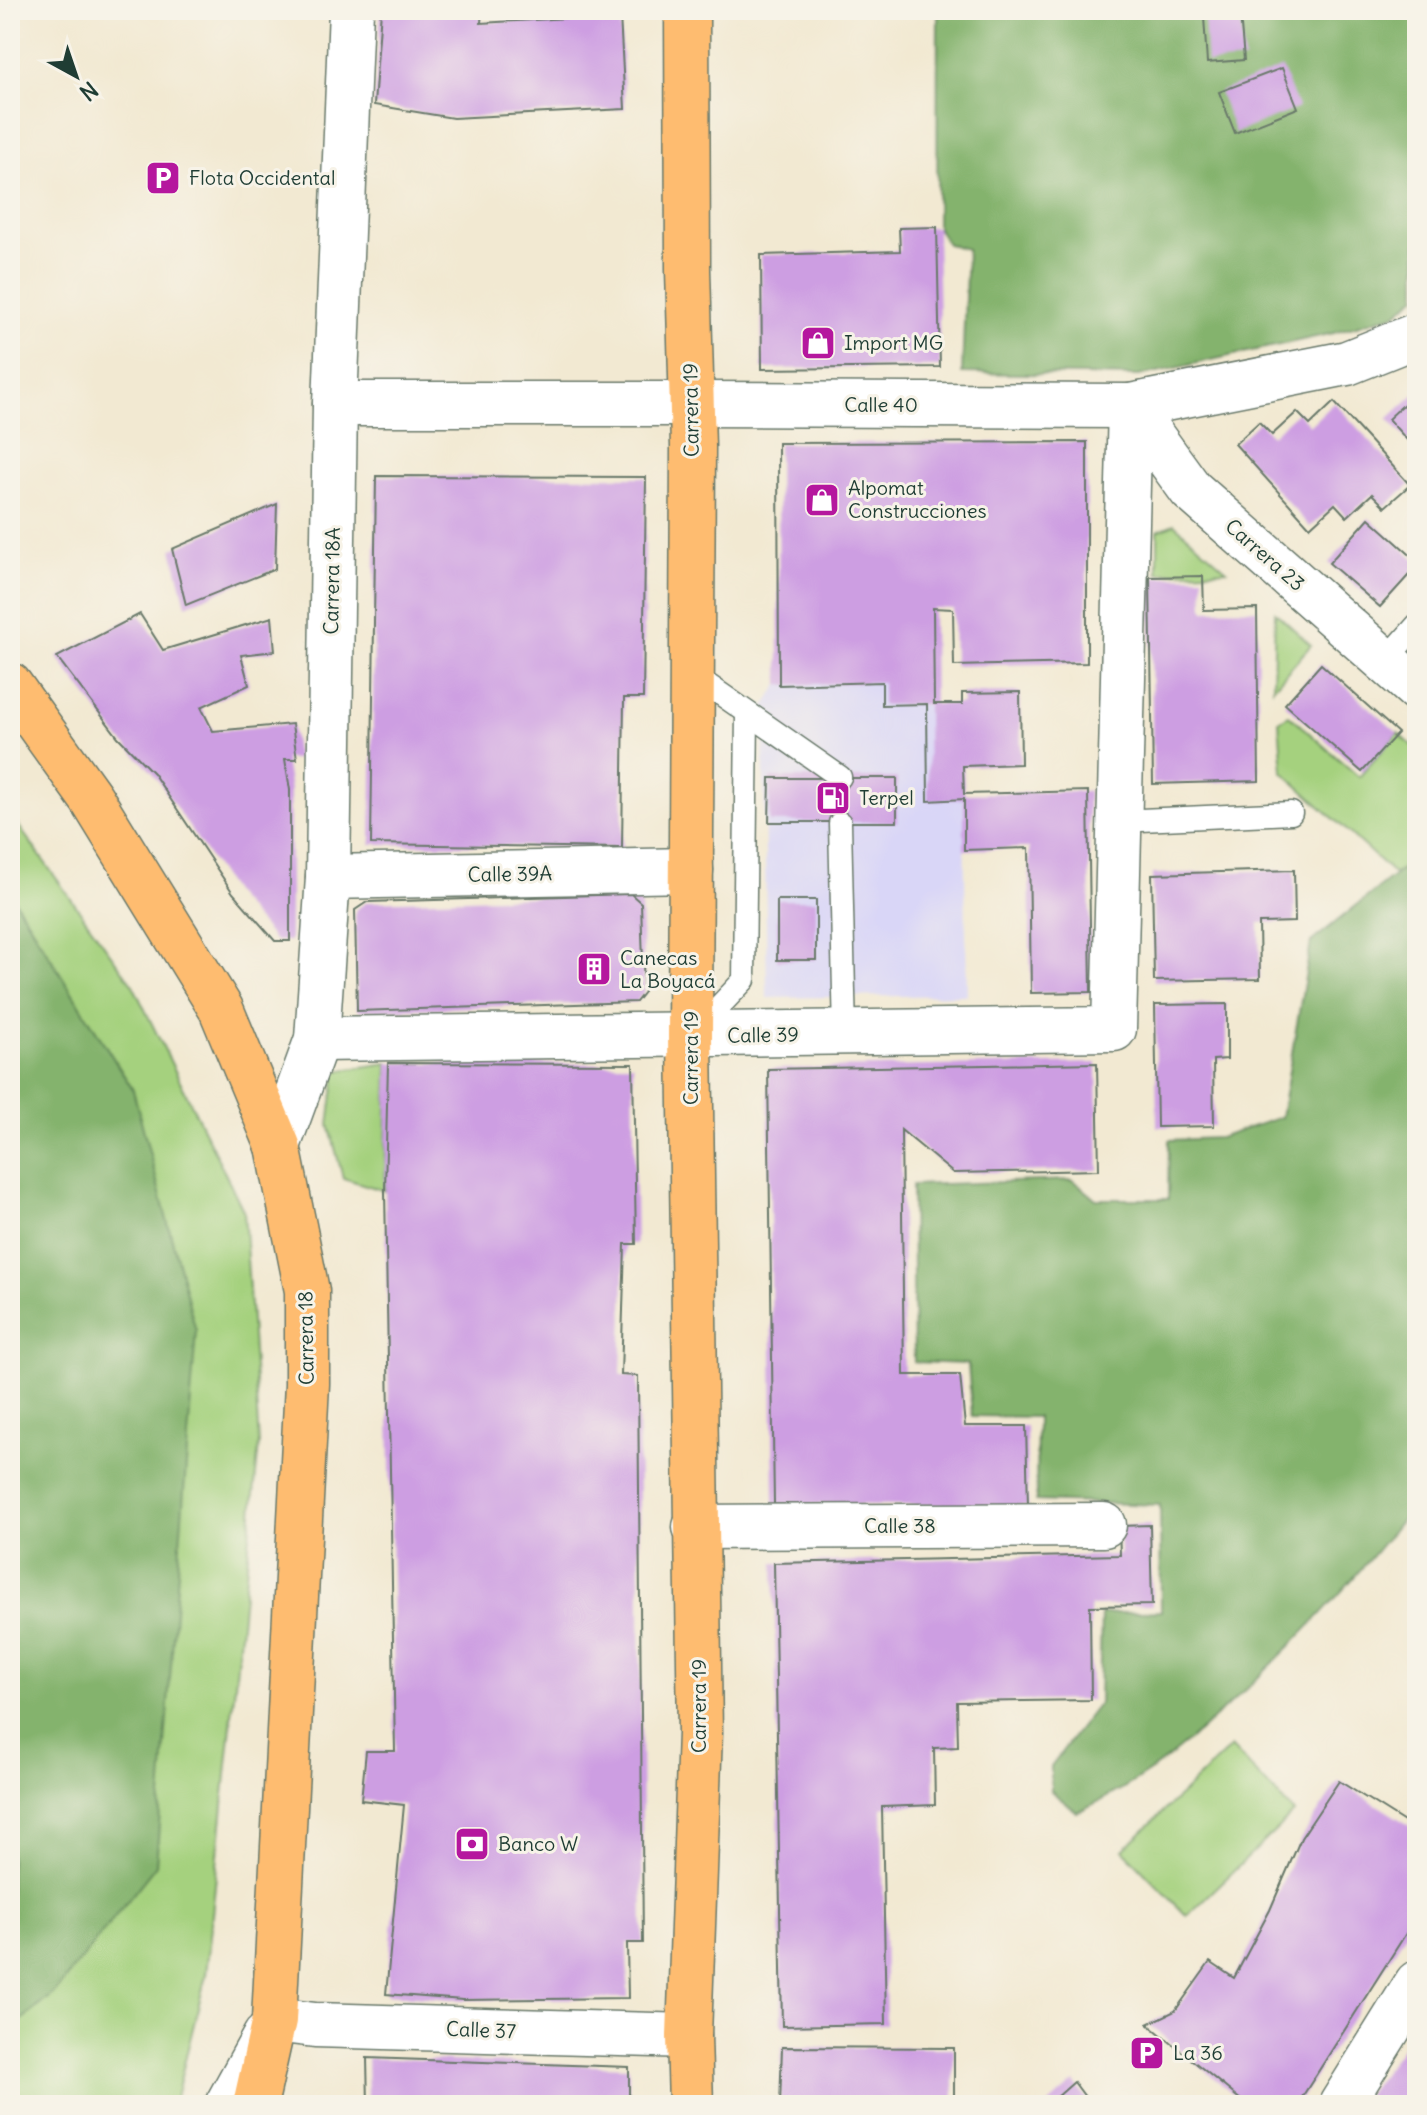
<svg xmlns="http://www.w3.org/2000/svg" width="1427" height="2115" viewBox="0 0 1427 2115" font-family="Delius,sans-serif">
<rect width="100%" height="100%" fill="#f7f3e8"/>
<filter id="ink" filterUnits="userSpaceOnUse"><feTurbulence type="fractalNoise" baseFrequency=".0125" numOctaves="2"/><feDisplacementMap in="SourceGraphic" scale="16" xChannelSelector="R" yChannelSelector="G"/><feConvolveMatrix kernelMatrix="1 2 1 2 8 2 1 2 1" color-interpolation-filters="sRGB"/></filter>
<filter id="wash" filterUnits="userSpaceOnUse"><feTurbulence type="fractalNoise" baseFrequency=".006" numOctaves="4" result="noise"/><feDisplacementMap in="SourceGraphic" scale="32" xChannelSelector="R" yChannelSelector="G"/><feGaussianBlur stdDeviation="1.8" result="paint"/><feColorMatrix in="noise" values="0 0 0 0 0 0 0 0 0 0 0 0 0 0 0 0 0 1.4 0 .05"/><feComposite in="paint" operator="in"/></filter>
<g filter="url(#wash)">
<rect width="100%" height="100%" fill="#f2e9d2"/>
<path fill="#d9d6f7" d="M882 682V705L962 704 967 995 767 998 763 708 779 685Z"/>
<g fill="#a5d17e" stroke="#628759" stroke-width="2">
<path d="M1174 524 1227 570 1158 573V531Z"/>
<path d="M1275 612 1311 645 1273 688Z"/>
<path d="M1289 715 1359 777 1398 733 1417 750V857L1394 874 1283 772 1279 721Z"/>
<path d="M10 814 133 985 244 1212 259 1444 206 1975 174 2105H10V2030L55 1991 133 1090 10 893Z"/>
<path d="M388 1063 385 1191 343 1178 329 1125 336 1071Z"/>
<path d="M1231 1747 1294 1813 1187 1916 1123 1850Z"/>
</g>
<g fill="#84b36d" stroke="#527850" stroke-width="2">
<path d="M938 10H1417V296L1395 314 1334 333 1139 376 962 373 967 249 947 244 937 227Z"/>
<path d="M1417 857V1526L1405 1515C1357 1577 1306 1633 1248 1687 1189 1742 1152 1778 1077 1812L1051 1791V1766L1099 1703 1101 1614 1161 1611 1160 1505 1036 1501 1037 1417 972 1416 968 1364 914 1362 912 1185 1073 1180 1096 1199H1168L1169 1140 1219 1138 1281 1117 1311 942Z"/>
<path d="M10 893 133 1090 196 1331 156 1865 55 1992 10 2030Z"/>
</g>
<g id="blocks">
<g fill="#cd9ee2">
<path d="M381 10H482L481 23 620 15 625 109 453 118 374 105Z"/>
<path d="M1240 14 1244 60 1207 63 1204 17Z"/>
<path d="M1282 68 1298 108 1235 133 1219 92Z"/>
<path d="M937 227 940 367 762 369 761 255 900 251 899 228Z"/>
<path d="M1417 392V451L1388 419Z"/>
<path d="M1334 402 1410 485 1385 507 1372 494 1347 517 1335 504 1310 527 1235 444 1259 422 1272 435 1297 412 1310 425Z"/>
<path d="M1087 442V663L954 666 953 609 933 608 934 704H962V693L1020 692 1021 764 963 766 964 794 1088 791 1091 992 1031 993 1029 848 964 850V799L928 801 927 704 882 705V682L779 685 778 443Z"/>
<path d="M376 476 646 477 643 698H624L622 848 371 844Z"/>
<path d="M277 504 275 569 186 605 172 549Z"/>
<path d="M1369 518 1417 561V566L1380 607 1329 563Z"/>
<path d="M1203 576 1204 610 1257 609 1259 781 1153 784 1150 577Z"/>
<path d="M140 614 163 650 272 617 275 651 241 655 249 685 201 707 213 731 292 724 297 759H285L290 790V941H275L233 893 153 773 118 737 57 657Z"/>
<path d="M1321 664 1398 733 1362 772 1285 704Z"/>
<path d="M770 778H897V822H769Z"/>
<path d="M1294 870 1295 922 1259 923 1260 979 1154 981 1152 874Z"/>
<path d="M631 894 641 903 644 992 636 1002 357 1011 355 910 367 902Z"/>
<rect x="777" y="900" width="39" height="60"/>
<path d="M1227 1004V1059L1213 1060 1214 1126 1157 1127 1155 1005Z"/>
<path d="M388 1063 633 1064 636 1244H625L621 1375 638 1376 643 1943H627L628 1998 463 2000 386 1994 404 1805 361 1800 366 1751H395L385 1191Z"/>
<path d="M1097 1063 1099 1170 953 1173 901 1130 904 1375H960L965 1426H1026L1028 1506 774 1504 768 1069Z"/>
<path d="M1150 1525 1152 1605 1090 1606 1091 1700 957 1702 958 1747 934 1748 935 1805 882 1807 886 2024 782 2026 774 1563 1120 1555 1119 1526Z"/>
<path d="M1339 1781 1417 1830V1916L1297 2105H1247L1148 2024 1175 2011 1210 1962 1234 1978 1270 1910 1301 1838Z"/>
<path d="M1417 2027V2105H1359Z"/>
<path d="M782 2047 954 2048V2105H780Z"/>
<path d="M367 2058 629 2067V2105H368Z"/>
<path d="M1074 2082 1091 2105H1048Z"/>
</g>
</g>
</g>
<g filter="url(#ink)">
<use href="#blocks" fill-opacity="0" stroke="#69796b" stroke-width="2"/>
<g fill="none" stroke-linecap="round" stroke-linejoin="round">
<g stroke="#69796b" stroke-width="25">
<g id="service">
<path d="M1385 661 1417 625"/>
<path d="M692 674 840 777"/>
<path d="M1119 821 1291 813"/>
<path d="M840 823 845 1034"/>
<path d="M694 1033 744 980 747 713"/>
</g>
</g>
<g stroke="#69796b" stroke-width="47">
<g id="minor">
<path d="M335 404H691"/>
<path d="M328 877 691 870"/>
<path d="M317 1039 1114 1029 1130 406 1347 363 1417 335"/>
<path d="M278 1146 317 1039 328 877 335 404 351 10"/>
<path d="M695 1527 1104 1525"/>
<path d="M274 2020 315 2025 689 2036"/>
</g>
</g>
<g stroke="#69796b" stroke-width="47">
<g id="tertiary">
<path d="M691 404 1130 406 1191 490 1417 689"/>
<path d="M227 2105 265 2036"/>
<path d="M1341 2105 1417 1983"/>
</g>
</g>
<g stroke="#69796b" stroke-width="47">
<g id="primary">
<path d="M687 10 688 270 693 447 690 1037 700 1733 689 2036 691 2105"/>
<path d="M10 685 91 798 221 1009 278 1146 307 1291V1384L274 2020 255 2105"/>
</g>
</g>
<use href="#service" stroke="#fff" stroke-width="22"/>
<use href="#minor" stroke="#fff" stroke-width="44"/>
<use href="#tertiary" stroke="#fff" stroke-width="44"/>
<use href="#primary" stroke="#febc70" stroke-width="44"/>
</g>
</g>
<defs>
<g id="parking-square" transform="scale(1.8)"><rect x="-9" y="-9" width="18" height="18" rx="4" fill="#b5179e" stroke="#f7f3e8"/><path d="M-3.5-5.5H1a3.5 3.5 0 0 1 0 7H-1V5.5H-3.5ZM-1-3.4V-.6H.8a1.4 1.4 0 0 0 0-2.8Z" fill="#fff"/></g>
<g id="shop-square" transform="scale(1.8)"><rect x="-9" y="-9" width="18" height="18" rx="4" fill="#b5179e" stroke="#f7f3e8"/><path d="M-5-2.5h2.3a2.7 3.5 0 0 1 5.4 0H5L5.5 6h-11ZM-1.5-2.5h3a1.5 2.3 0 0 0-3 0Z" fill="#fff"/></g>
<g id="fuel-square" transform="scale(1.8)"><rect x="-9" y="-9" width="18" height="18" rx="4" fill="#b5179e" stroke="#f7f3e8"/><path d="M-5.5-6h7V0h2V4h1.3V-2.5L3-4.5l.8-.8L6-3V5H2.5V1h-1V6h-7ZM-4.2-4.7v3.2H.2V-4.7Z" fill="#fff"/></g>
<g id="building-square" transform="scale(1.8)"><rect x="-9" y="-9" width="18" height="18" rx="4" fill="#b5179e" stroke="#f7f3e8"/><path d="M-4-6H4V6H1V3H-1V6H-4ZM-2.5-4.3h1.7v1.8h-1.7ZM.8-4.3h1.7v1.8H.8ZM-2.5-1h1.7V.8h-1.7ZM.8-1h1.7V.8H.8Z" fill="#fff"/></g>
<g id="bank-square" transform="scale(1.8)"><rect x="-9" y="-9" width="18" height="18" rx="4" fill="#b5179e" stroke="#f7f3e8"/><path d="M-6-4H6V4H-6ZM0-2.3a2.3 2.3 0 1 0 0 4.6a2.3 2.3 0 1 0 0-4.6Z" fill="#fff"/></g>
</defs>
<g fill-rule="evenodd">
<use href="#parking-square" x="163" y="178"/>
<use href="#shop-square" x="818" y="343"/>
<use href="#shop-square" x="822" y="500"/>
<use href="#fuel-square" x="833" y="798"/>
<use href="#building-square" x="594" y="969"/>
<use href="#bank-square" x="472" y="1844"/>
<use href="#parking-square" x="1147" y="2053"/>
</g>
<g text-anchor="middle" stroke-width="6" stroke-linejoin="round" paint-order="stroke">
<g font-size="20" fill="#1f3d34" stroke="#f7f3e8" text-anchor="start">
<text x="189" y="185">Flota Occidental</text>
<text x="844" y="350">Import MG</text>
<text x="848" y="495">Alpomat<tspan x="848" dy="23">Construcciones</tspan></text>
<text x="859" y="805">Terpel</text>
<text x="620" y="965">Canecas<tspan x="620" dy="23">La Boyacá</tspan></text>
<text x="498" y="1851">Banco W</text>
<text x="1173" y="2060">La 36</text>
</g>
<g font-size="20" fill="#1f3d34" stroke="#f7f3e8">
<text x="881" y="412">Calle 40</text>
<text transform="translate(691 410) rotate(-91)" y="7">Carrera 19</text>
<text transform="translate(1265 555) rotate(41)" y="7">Carrera 23</text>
<text transform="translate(332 581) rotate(-89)" y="7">Carrera 18A</text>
<text transform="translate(510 874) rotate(-1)" y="7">Calle 39A</text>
<text transform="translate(763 1035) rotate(-1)" y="7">Calle 39</text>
<text transform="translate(691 1058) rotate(-90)" y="7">Carrera 19</text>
<text transform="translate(306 1338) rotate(-91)" y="7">Carrera 18</text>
<text x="900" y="1533">Calle 38</text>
<text transform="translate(699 1706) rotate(-90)" y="7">Carrera 19</text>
<text transform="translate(481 2030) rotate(2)" y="7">Calle 37</text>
</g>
</g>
<rect width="1427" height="2115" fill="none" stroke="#f7f3e8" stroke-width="40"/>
<g transform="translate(76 76) rotate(140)" stroke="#f7f3e8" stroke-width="6" paint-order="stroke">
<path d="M0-6L14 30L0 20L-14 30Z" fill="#1f3d34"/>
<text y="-12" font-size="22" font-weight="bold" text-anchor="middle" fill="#1f3d34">N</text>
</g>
</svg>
